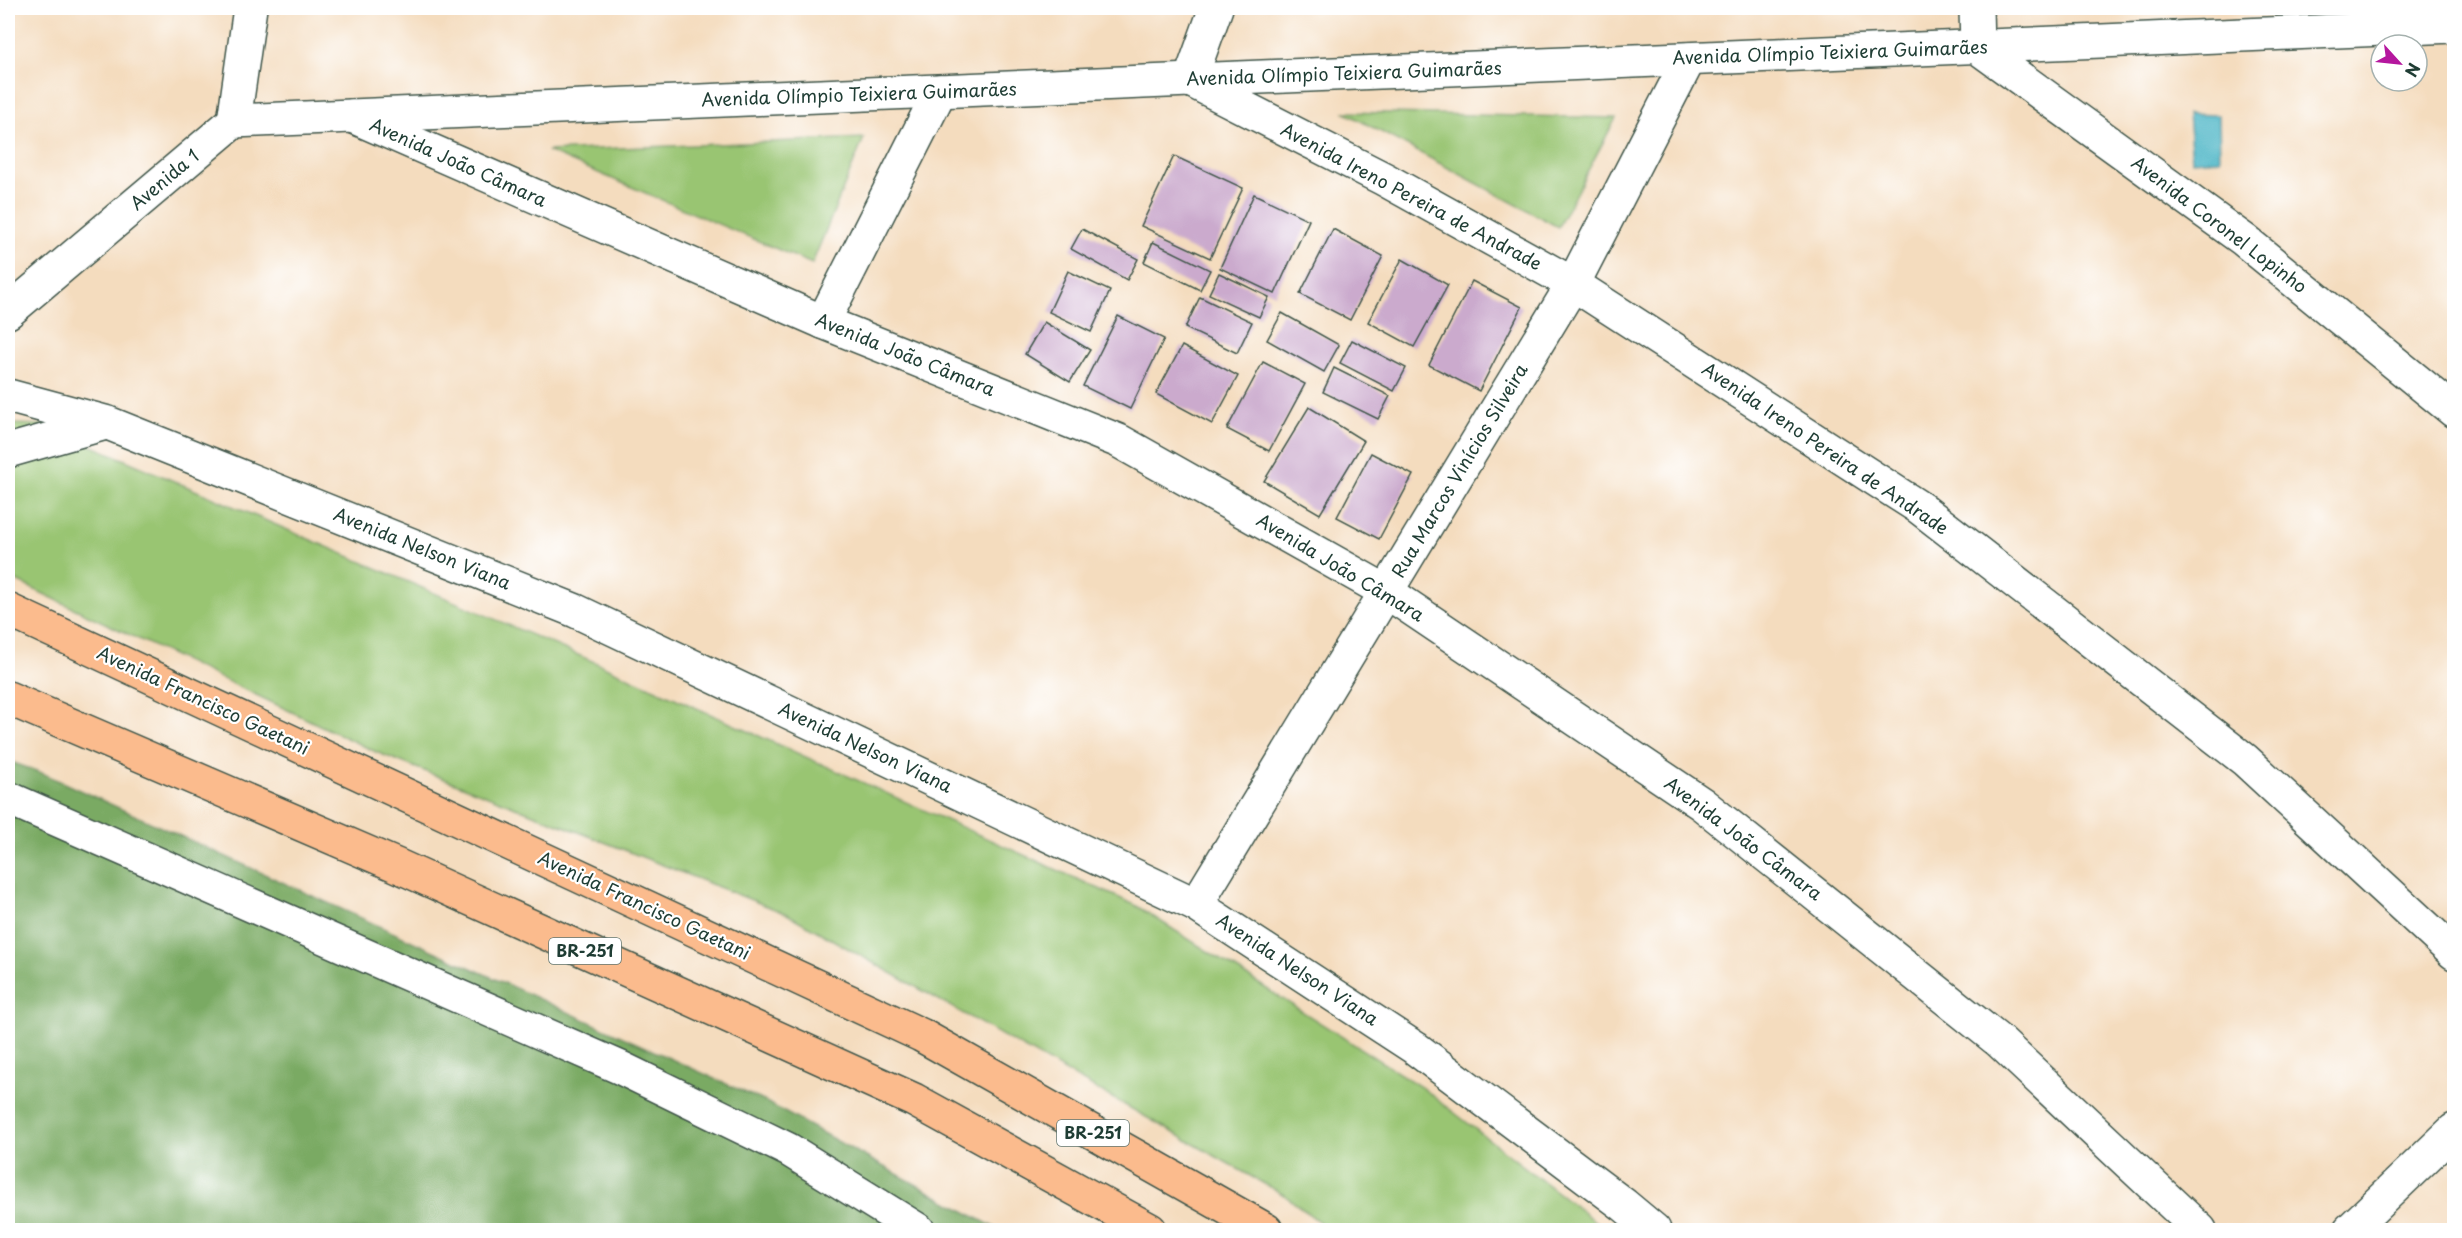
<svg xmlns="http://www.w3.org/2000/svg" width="2462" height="1238" viewBox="0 0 2462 1238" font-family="'Playpen Sans',sans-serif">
<rect width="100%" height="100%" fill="#fff"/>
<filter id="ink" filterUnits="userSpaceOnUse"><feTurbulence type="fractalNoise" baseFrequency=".0167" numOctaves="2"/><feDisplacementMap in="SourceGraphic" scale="12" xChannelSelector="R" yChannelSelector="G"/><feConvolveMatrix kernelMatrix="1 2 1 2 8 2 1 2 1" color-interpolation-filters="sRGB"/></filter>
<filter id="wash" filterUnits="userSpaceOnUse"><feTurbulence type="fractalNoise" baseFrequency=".008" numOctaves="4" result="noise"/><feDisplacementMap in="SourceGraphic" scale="24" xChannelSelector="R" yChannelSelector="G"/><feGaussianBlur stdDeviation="1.35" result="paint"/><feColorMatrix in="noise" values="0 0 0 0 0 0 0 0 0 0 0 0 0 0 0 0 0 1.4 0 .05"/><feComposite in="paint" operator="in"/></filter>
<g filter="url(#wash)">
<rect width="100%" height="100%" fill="#f4dcbe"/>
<g fill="#99c572" stroke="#5c8153" stroke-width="1.5">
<path d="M1344 112 1616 118 1558 227Z"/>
<path d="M864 138 812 264 547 151Z"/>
<path d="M8 424 44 425 599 664 1135 905 1421 1087 1606 1230H1330L1284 1195 787 914 376 752 8 577Z"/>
</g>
<path fill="#7aaa64" stroke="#4c744c" stroke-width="1.5" d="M8 761 42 773 766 1102 999 1230H8Z"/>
<path fill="#48b4c5" stroke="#34787c" stroke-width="1.5" d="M2188 114 2219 115 2220 159 2192 161Z"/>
<g id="blocks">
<g fill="#cbaacd">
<path d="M1174 156 1243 188 1210 258 1141 226Z"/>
<path d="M1254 194 1309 220 1275 294 1220 268Z"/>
<path d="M1082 229 1138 259 1127 280 1071 249Z"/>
<path d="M1333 229 1383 256 1350 320 1300 294Z"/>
<path d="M1153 242 1210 270 1200 290 1144 262Z"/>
<path d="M1402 259 1448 285 1414 347 1368 322Z"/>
<path d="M1068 271 1110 291 1091 332 1049 312Z"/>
<path d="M1219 273 1269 297 1259 317 1209 294Z"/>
<path d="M1472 281 1522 307 1479 391 1429 365Z"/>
<path d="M1200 297 1252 322 1237 353 1185 328Z"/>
<path d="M1282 313 1339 345 1324 372 1267 340Z"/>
<path d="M1118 316 1164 339 1130 409 1083 386Z"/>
<path d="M1044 322 1090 350 1070 382 1025 354Z"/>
<path d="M1352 340 1406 368 1394 391 1340 363Z"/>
<path d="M1182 346 1238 376 1212 424 1156 394Z"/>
<path d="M1263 362 1305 384 1269 451 1227 429Z"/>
<path d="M1334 368 1390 396 1378 419 1323 392Z"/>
<path d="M1309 407 1364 441 1320 514 1264 481Z"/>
<path d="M1371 453 1413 475 1379 539 1337 517Z"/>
</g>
</g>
</g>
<g filter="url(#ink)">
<use href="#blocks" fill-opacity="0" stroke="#3f5549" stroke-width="1.5"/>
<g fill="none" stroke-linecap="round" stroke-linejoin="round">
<g stroke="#3f5549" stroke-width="36">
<g id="minor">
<path d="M1216 8 1190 80 1384 179 1573 284 1920 508 2245 760 2454 953"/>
<path d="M1976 8 1977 47 2244 240 2454 411"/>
<path d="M352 116 823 322 1119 441 1387 592 1702 804 1999 1041 2200 1230"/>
<path d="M234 121 250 8"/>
<path d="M823 322 940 91"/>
<path d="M8 396 108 423 576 611 1196 905 1415 1048 1624 1205 1654 1230"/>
<path d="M8 451 106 423"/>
<path d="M8 798 621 1068 789 1150 918 1230"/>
<path d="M1196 905 1573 284 1689 59"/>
<path d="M2350 1230 2454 1130"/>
</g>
</g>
<g stroke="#3f5549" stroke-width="36">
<path id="tertiary" d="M8 312 234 121 2454 26"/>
</g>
<g stroke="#3f5549" stroke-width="36">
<g id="primary">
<path d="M8 610 921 1035 1266 1230"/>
<path d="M8 698 396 865 914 1100 1150 1230"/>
</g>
</g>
<use href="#minor" stroke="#fff" stroke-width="33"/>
<use href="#tertiary" stroke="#fff" stroke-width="33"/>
<use href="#primary" stroke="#fbbb8d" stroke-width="33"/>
</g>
</g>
<g text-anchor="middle" stroke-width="4.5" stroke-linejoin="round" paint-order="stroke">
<g fill="#fff" stroke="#627771" stroke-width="1.5">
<rect x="549" y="938" width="72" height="26" rx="4.5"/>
<rect x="1057" y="1120" width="72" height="26" rx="4.5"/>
</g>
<g font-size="16" font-weight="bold" fill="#1f3d34">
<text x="585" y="957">BR-251</text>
<text x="1093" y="1139">BR-251</text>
</g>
<g font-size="18" fill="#1f3d34" stroke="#fff">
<text transform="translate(1830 53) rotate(-2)" y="6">Avenida Olímpio Teixiera Guimarães</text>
<text transform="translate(1344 74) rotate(-2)" y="6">Avenida Olímpio Teixiera Guimarães</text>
<text transform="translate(859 95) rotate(-2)" y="6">Avenida Olímpio Teixiera Guimarães</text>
<text transform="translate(458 163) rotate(24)" y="6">Avenida João Câmara</text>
<text transform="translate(165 180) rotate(-40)" y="6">Avenida 1</text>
<text transform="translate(1411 197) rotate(28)" y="6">Avenida Ireno Pereira de Andrade</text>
<text transform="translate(2219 225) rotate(37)" y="6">Avenida Coronel Lopinho</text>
<text transform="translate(905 355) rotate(22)" y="6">Avenida João Câmara</text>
<text transform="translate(1825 449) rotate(34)" y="6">Avenida Ireno Pereira de Andrade</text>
<text transform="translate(1460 471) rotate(-59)" y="6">Rua Marcos Vinícios Silveira</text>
<text transform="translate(422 549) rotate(22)" y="6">Avenida Nelson Viana</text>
<text transform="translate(1340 568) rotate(31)" y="6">Avenida João Câmara</text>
<text transform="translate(203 701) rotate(25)" y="6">Avenida Francisco Gaetani</text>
<text transform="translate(865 748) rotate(25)" y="6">Avenida Nelson Viana</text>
<text transform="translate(1743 839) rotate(37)" y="6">Avenida João Câmara</text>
<text transform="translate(644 906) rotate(25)" y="6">Avenida Francisco Gaetani</text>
<text transform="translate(1297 970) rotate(33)" y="6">Avenida Nelson Viana</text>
</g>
</g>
<rect width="2462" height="1238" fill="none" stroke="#fff" stroke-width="30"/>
<g transform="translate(2399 63) rotate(117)"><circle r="28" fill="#ffffff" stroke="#a5b1ae" stroke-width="1.5"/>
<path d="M0-4.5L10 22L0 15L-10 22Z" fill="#b5179e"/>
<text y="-9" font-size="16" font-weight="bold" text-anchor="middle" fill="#1f3d34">N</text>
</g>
</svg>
